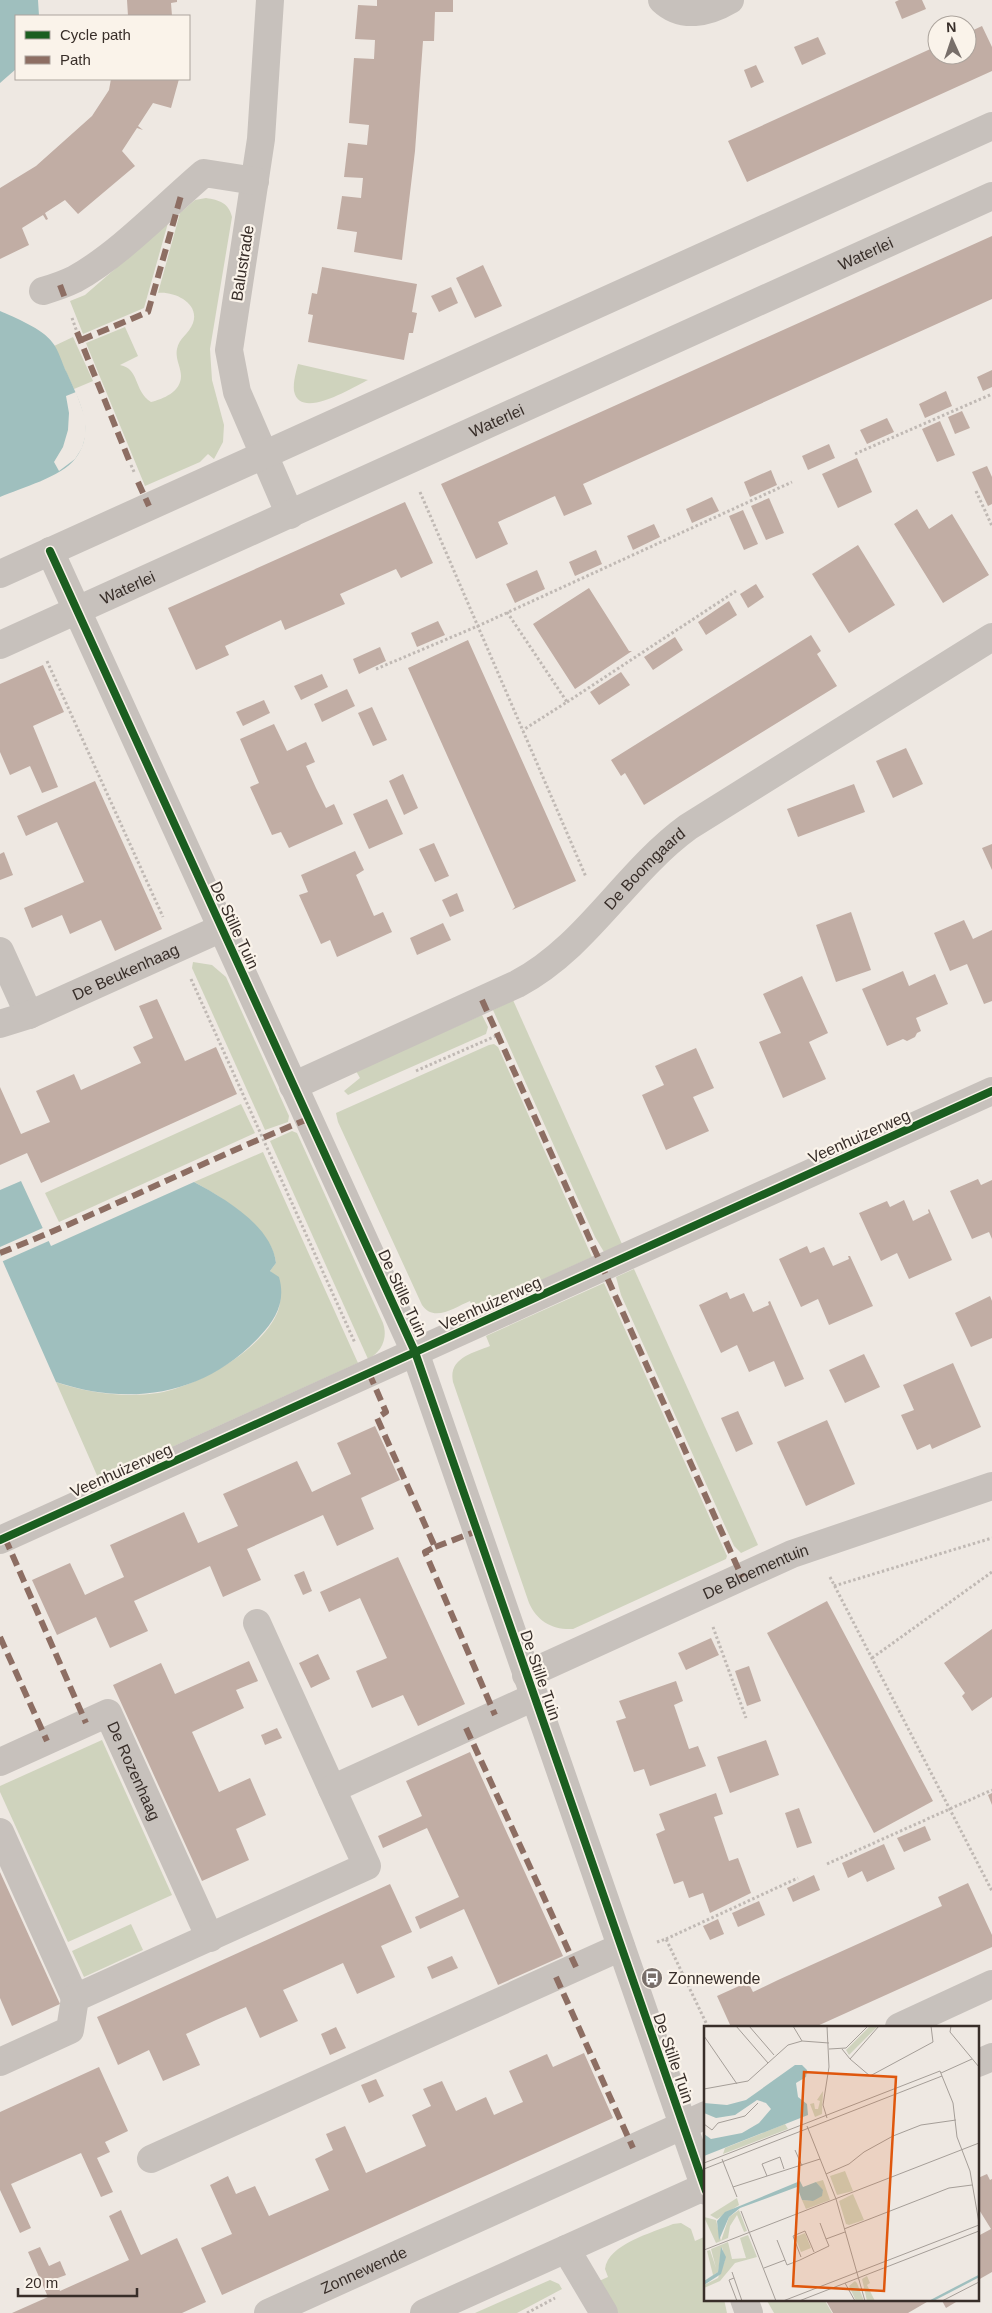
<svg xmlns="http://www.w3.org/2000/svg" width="992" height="2313" viewBox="0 0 992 2313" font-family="Helvetica,sans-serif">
<rect width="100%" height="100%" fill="#eee8e2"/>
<g fill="#cfd3bd">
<path d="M206 198C219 200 229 203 232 217L210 349 212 380 224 425 223 442 214 459 208 454 200 462 145 486 86 343 125 327 138 356 120 365C140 369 133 390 151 402 163 399 181 392 181 376 181 367 175 359 177 349 179 338 189 334 193 323 200 303 174 291 158 293L180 213 195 200Z"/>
<path d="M168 223 144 308 83 334 70 301 85 295Z"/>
<path d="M73 337 93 381 74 389 54 346Z"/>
<path d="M298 364 368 380C353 387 300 421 294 391 293 382 296 372 298 364Z"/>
<path d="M193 962 212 965 226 977 289 1116 288 1122 265 1130 192 968Z"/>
<path d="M513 1000 622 1244 604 1252 595 1237 493 1010Z"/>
<path d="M482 1015 488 1027 486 1034 348 1095 344 1091 360 1078 356 1071Z"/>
<path d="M494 1044 498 1047 592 1257 474 1311 470 1301C455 1307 434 1323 422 1305L338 1122 336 1113 489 1045Z"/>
<path d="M241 1104 255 1133 59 1222 58 1220 45 1193Z"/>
<path d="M292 1131 297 1133 383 1323C388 1338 382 1352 368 1359L270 1141Z"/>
<path d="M263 1152 358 1363 99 1480 56 1382C88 1393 125 1398 158 1393 197 1386 263 1350 278 1311 282 1300 280 1289 278 1278L270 1271 276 1263C272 1228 222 1197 194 1182Z"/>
<path d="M634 1269 758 1545 741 1553 734 1546 621 1295 616 1277Z"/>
<path d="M604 1283 727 1556 726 1559 573 1629C552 1630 537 1621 529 1603L453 1382C448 1358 473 1353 490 1346L486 1336Z"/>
<path d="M102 1740 172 1895 68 1942 0 1792V1786Z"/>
<path d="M131 1924 143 1950 84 1977 72 1951Z"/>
<path d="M681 2223 691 2229 695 2241 704 2237 706 2299H724L727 2313H618L599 2281 608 2277 605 2269C608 2244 652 2233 673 2224Z"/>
<path d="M550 2280 559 2284 562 2289 517 2313H475Z"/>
<path d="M766 2299H824L832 2313H774Z"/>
</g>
<g fill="#9fbfbe">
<path d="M0 0H38L39 16H16V69L0 83Z"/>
<path d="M0 311C14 317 43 329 52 342 59 350 62 364 67 373 79 401 97 431 75 459 61 477 21 488 0 497Z"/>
<path d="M21 1181 51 1246 194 1182C224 1198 272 1226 276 1263L270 1271 279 1277C286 1301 276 1319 260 1336 205 1395 131 1407 56 1382L0 1255V1190Z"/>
</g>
<g fill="#eee8e2">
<path d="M76 392 85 417 86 434 82 448 75 459 59 471 54 462 63 447 68 430 69 413 66 396Z"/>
<path d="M45 1227 51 1240 1 1262 0 1247Z"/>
</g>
<g fill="#c1ada4">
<path d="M127 0H177V2L171 3 172 16H128Z"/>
<path d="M377 0H453V12H435L434 41H423L415 151 402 260 354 252 357 232 337 229 342 196 361 198 363 178 344 177 348 143 367 145 369 125 349 123 354 58 374 59 375 40 355 39 358 5 377 6Z"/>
<path d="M899 0H922L926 9 902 19 895 2Z"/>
<path d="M982 26 992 47V71L747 182 728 141 937 46V55H967V33Z"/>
<path d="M818 37 826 54 802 65 794 47Z"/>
<path d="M756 65 764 82 751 88 744 70Z"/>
<path d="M111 79H179L171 108 153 103 138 126 143 130 137 128 122 151 135 166 78 214 65 200 45 213 48 219 46 220 43 215 22 228 29 245 0 259V188L36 166 92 116 109 90Z"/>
<path d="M992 236V299L583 484 592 504 564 516 555 496 498 522 508 544 476 559 441 484Z"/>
<path d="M483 265 502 306 475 318 456 278Z"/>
<path d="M322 267 417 284 412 312 417 313 413 333H409L404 360 308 342 313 315 308 314 312 293 317 294Z"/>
<path d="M451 287 458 303 439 312 431 296Z"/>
<path d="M992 370V387L983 391 977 377Z"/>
<path d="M946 391 952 406 925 418 919 404Z"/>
<path d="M962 411 970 428 955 434 948 417Z"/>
<path d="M887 418 894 432 867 444 860 430Z"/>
<path d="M940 421 955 455 937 462 922 429Z"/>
<path d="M829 444 835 458 808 470 802 456Z"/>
<path d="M857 458 872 492 838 508 822 474Z"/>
<path d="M987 466 992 477V504L988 506 972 472Z"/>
<path d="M771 470 777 485 750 497 744 482Z"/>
<path d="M712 497 719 511 692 523 686 509Z"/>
<path d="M769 498 784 533 766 540 751 506Z"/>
<path d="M405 502 433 563 401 578 396 569 340 594 345 604 285 630 281 620 225 646 229 655 196 670 168 608Z"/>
<path d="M917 509 929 529 952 514 989 575 943 603 894 524Z"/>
<path d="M743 510 758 544 744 550 729 516Z"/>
<path d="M654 524 660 537 633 550 627 536Z"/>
<path d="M858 545 895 605 849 633 812 574Z"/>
<path d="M596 550 602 564 575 576 569 562Z"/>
<path d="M537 570 545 589 515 603 506 584Z"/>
<path d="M756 584 764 597 748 608 740 594Z"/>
<path d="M589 588 629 651H632L575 689 533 624Z"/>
<path d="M729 601 737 615 706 635 698 622Z"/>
<path d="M438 621 445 635 417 647 411 633Z"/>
<path d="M811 635 821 651 817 654 837 686 644 805 625 773 621 776 611 760Z"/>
<path d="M675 637 683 650 653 670 644 657Z"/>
<path d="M468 640 576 881 512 910 515 907 408 668Z"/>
<path d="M380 647 386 661 359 674 353 659Z"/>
<path d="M43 665 64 712 33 726 58 787 42 793 30 766 10 775 0 752V684Z"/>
<path d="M621 672 630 685 599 705 590 692Z"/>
<path d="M322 674 328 687 301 700 294 686Z"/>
<path d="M347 689 355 706 322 722 314 704Z"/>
<path d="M264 700 270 713 243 726 236 712Z"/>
<path d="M372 707 387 740 373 746 358 713Z"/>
<path d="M274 724 287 751 306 742 315 762 306 766 316 788 326 808 334 804 343 824 289 848 281 832 272 835 250 787 259 783 240 739Z"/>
<path d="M906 748 923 784 893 798 876 761Z"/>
<path d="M403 774 418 808 404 815 389 781Z"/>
<path d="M95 781 162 929 115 951 101 920 70 934 62 915 32 928 24 908 84 882 57 822 26 836 17 816Z"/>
<path d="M854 784 865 812 798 837 787 809Z"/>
<path d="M387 799 403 834 369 849 353 814Z"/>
<path d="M434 843 449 876 435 882 419 849Z"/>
<path d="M992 844V870L982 848Z"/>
<path d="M355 851 364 870 356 875 374 916 383 912 392 932 337 957 330 940 321 944 299 895 308 892 301 875Z"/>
<path d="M4 852 13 875 0 880V854Z"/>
<path d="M457 893 464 911 450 917 442 900Z"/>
<path d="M851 912 871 970 836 982 816 925Z"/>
<path d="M964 920 973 939 992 930V1001L984 1004 967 964 950 971 934 933Z"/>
<path d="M443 923 451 940 417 955 410 938Z"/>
<path d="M903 971 909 986 935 974 948 1004 916 1018 921 1031 917 1033 915 1037 907 1041 903 1039 887 1046 862 989Z"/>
<path d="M802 976 828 1033 809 1042 826 1079 783 1098 759 1042 781 1033 763 994Z"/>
<path d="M157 999 185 1061 216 1047 237 1094 41 1183 27 1153 0 1165V1087L21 1134 50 1122 36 1091 74 1074 81 1090 141 1063 133 1047 153 1038 139 1006Z"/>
<path d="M696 1048 714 1088 693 1097 709 1131 666 1150 642 1095 664 1085 655 1066Z"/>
<path d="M978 1179 981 1185 992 1180V1239L989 1232 972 1239 950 1191Z"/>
<path d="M904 1200 913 1221 929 1213 928 1210 929 1209 952 1260 909 1279 897 1253 881 1261 859 1213 887 1201 890 1207Z"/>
<path d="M807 1246 810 1253 824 1247 833 1266 849 1259 848 1256H850L873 1306 829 1325 818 1299 801 1307 779 1259Z"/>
<path d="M727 1292 730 1299 744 1293 753 1312 769 1305 768 1302 770 1301 804 1379 785 1387 774 1361 749 1372 737 1345 721 1353 699 1305Z"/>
<path d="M990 1296 992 1301V1338L971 1347 955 1313Z"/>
<path d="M864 1354 880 1387 845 1403 829 1370Z"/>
<path d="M953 1363 981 1427 932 1449 930 1444 917 1450 901 1415 914 1410 903 1385Z"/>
<path d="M738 1411 753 1444 736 1452 721 1418Z"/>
<path d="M827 1420 855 1484 806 1506 777 1442Z"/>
<path d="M375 1426 400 1480 361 1498 374 1529 337 1546 323 1515 247 1549 261 1580 223 1597 210 1566 134 1601 148 1631 110 1648 96 1617 57 1635 32 1580 70 1563 85 1595 104 1586 124 1577 110 1545 184 1512 198 1543 238 1526 223 1494 297 1461 312 1492 331 1483 351 1474 337 1443Z"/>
<path d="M398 1557 465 1704 418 1726 403 1695 372 1708 364 1690 356 1671 387 1658 360 1598 329 1612 320 1592Z"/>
<path d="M304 1571 312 1591 303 1595 294 1575Z"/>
<path d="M827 1601 933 1801 874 1833 767 1633Z"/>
<path d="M992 1629V1697L972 1711 962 1696 965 1693 944 1663Z"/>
<path d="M711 1638 719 1655 686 1670 678 1653Z"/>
<path d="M318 1654 330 1679 311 1688 299 1663Z"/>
<path d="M249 1661 258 1681 236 1690 244 1708 192 1732 219 1792 250 1778 266 1815 236 1829 249 1860 202 1881 113 1685 161 1663 175 1694Z"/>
<path d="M749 1666 761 1701 747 1706 735 1671Z"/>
<path d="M676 1681 683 1701 674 1705 689 1749 698 1746 706 1766 650 1786 644 1769 634 1772 616 1721 626 1718 619 1701Z"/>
<path d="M277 1728 282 1738 265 1745 261 1735Z"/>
<path d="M766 1740 779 1775 730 1793 717 1757Z"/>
<path d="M470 1752 563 1956 498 1985 464 1909 420 1929 415 1917 459 1897 427 1828 383 1848 378 1836 422 1816 406 1781Z"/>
<path d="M716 1793 723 1814 714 1817 729 1861 738 1858 751 1893 710 1913 703 1893 689 1898 683 1881 674 1884 656 1834 665 1830 659 1814Z"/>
<path d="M992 1793V1805L988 1795Z"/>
<path d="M799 1808 812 1843 797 1848 785 1813Z"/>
<path d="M925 1826 931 1840 904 1852 897 1838Z"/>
<path d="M884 1844 895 1869 867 1882 862 1871 848 1878 842 1863Z"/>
<path d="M0 1872 60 2004 12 2026 0 1998Z"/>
<path d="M814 1875 820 1890 793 1902 787 1888Z"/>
<path d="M968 1883 992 1935V1947L815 2027H731L717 1996 748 1982 753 1992 778 1980 942 1906 938 1897Z"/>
<path d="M390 1884 412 1932 381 1946 395 1977 357 1994 343 1963 283 1990 298 2021 260 2038 246 2007 216 2020 186 2034 200 2065 163 2081 149 2050 118 2065 97 2017Z"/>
<path d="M759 1901 765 1915 738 1927 732 1913Z"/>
<path d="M718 1919 724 1934 710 1940 703 1926Z"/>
<path d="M452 1956 458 1968 432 1979 427 1967Z"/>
<path d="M336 2027 346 2048 330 2055 321 2034Z"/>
<path d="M584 2053 613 2118 222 2295 201 2248 232 2234 210 2185 228 2176 236 2194 255 2186 269 2216 329 2190 315 2159 333 2150 326 2134 345 2126 366 2173 426 2146 412 2115 431 2106 423 2089 442 2081 456 2111 486 2097 494 2115 523 2102 509 2071 547 2054 553 2067Z"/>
<path d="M99 2067 128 2131 105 2142 110 2152 97 2158 113 2192 101 2197 81 2153 11 2184 31 2228 20 2233 0 2190V2112Z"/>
<path d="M376 2079 384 2096 369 2103 361 2085Z"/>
<path d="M987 2174 990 2180 992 2179V2272L978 2280V2236L991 2229 978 2208V2178Z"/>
<path d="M121 2210 141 2255 177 2238 206 2302 182 2313H12L48 2297 28 2252 40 2247 49 2266 60 2261 66 2275 55 2279 60 2291 129 2260 109 2216Z"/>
<path d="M825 2299H932L908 2313H833Z"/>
<path d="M941 2299H961L946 2308Z"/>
</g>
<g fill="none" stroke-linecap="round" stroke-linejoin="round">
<g stroke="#c0b9b4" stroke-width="3" stroke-dasharray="2.5 2.5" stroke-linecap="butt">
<path d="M72 318 77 332"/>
<path d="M855 454 992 394"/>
<path d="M131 465 135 474"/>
<path d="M976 491 992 526"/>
<path d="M420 492 586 877"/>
<path d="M507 612 567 702 523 730"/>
<path d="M47 661 163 917"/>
<path d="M376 669 478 626 792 482"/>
<path d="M567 702 736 591"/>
<path d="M191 979 355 1343"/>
<path d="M416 1071 498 1035"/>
<path d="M830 1577 992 1891"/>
<path d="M834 1586 992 1538"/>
<path d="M713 1627 746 1718"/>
<path d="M872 1658 992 1572"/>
<path d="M827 1864 992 1790"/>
<path d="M666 1939 798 1878"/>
<path d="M657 1942 666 1939 708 2027"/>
<path d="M527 2313 555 2298"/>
</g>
<g stroke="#c7c1bc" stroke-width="28">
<path d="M270 0 261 139 229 350 237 392 290 515"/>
<path d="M662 0C682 19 708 13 730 0"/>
<path d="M43 291C53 288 65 284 75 279 120 254 164 207 204 173L255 181"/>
<path d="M50 551 415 1352 706 2191"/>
<path d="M0 574 992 126"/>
<path id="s1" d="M0 645 992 196"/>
<path d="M0 951 29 1015"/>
<path id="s2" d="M0 1024 29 1015 222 928"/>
<path id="s3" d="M293 1086 517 984C587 947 625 873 688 827L992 637"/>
<path d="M0 1540 992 1091"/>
<path d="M257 1623 332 1789"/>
<path id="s4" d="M526 1675 792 1554 992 1486"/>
<path id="s5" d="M0 1762 108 1713 210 1938"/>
<path d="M0 1832 75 1998"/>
<path d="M899 2027 992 1984"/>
<path d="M0 2062 70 2030 75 1998 367 1866 332 1789 534 1697"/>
<path d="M978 2063 992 2057"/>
<path d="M151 2159 621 1947"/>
<path d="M566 2249 604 2313"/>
<path d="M744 2299 749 2313"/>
<path id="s6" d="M268 2313 706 2115"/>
<path d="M424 2313 706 2186"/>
</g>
<g stroke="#8d6e63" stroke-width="6" stroke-dasharray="12 6" stroke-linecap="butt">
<path d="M60 285 66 301"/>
<path d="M77 332 131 465"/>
<path d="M81 340 148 312 182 192"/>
<path d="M138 482 149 506"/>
<path d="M482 1000 742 1577"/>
<path d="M0 1253C104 1212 204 1161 308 1119"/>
<path d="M369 1373 386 1412 377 1418 435 1547 425 1552 495 1715"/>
<path d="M5 1538 86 1723"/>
<path d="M435 1547 477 1531"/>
<path d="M0 1637 47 1741"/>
<path d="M466 1728 576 1967"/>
<path d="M556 1977 633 2148"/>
</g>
<g stroke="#faf3ea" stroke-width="11">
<g id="cycleway">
<path d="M50 551 415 1352 706 2191"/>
<path d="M0 1540 992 1091"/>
</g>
</g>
<use href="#cycleway" stroke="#1b5e20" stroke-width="8"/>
</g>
<defs>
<g id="bus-disc" transform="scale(1.125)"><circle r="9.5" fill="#786f6a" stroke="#faf3ea"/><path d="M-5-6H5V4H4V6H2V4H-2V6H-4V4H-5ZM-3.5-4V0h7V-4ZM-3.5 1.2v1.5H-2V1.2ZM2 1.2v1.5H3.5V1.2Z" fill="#fff"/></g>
</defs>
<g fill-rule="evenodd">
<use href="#bus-disc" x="652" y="1978"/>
</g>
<g text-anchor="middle" stroke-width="4.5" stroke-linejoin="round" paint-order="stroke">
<g font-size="16" fill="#382e29" stroke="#faf3ea">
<text dy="6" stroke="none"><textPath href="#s1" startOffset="950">Waterlei</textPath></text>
<text transform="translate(242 263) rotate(-81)" y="6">Balustrade</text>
<text dy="6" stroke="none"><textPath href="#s1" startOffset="545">Waterlei</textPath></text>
<text dy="6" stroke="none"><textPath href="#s1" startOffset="140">Waterlei</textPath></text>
<text dy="6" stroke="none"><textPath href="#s3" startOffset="419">De Boomgaard</textPath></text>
<text transform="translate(235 925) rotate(65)" y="6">De Stille Tuin</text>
<text dy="6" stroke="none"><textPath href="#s2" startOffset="136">De Beukenhaag</textPath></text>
<text transform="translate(859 1136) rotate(-24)" y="6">Veenhuizerweg</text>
<text transform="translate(403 1293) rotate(65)" y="6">De Stille Tuin</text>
<text transform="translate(490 1303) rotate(-24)" y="6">Veenhuizerweg</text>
<text transform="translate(121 1470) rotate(-24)" y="6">Veenhuizerweg</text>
<text dy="6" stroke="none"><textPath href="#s4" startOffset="252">De Bloementuin</textPath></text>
<text transform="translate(541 1675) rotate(71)" y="6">De Stille Tuin</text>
<text dy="6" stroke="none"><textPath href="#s5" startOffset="182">De Rozenhaag</textPath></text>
<text transform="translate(674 2058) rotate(71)" y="6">De Stille Tuin</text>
<text dy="6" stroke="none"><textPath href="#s6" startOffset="105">Zonnewende</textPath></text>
</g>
<g font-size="16" fill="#382e29" stroke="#faf3ea" text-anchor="start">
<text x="668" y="1984">Zonnewende</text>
</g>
</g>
<g transform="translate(704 2026)">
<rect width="275" height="275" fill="#eee8e2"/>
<path d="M166 0H174L145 29 142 24ZM119 65 118 88 111 91 106 78 110 77 111 83H114L116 75 113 74ZM81 98 84 103 19 128 21 122ZM141 145 149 165 133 169 126 150ZM119 154 126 174 102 183 98 174 109 175 119 165 112 156ZM149 168 160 194 145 199 142 198 135 175ZM33 172 35 179 13 193 6 189ZM35 184 43 205 40 206 33 189 26 200 24 212 12 217 0 191 12 194 17 215 25 191ZM101 207 107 222 97 226 91 211ZM44 209 53 231 31 237 16 255 0 262V259L14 252 21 234 18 221 14 246 0 255 9 249 3 225 6 224 12 242 7 223 24 216 28 233 42 232 36 212ZM163 250 166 257 163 259 171 275H163L158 253ZM151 255 153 257 160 275H152L145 260Z" fill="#cfd3bd"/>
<path d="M91 39H98L103 44 102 51 92 57 94 71 103 78 104 89 0 130V108L7 113 38 107 55 97 67 83 62 77 53 74 31 89 12 92 0 87V77L23 79 42 74ZM96 155 99 161 112 156 119 164 118 170 109 175 98 174 93 161 36 182 25 191 15 214 13 195 21 186ZM17 221 22 231 17 248 0 259V255L14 246Z" fill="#9fbfbe"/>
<path fill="none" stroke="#9fbfbe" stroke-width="2.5" d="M227 275 275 250"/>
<path fill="none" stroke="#a59e98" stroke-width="1" d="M32 0 64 37M45 0 70 29M89 0 98 15M123 0 125 41 119 79 123 92M247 0 246 6 275 41M0 10 33 58M125 23 142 22 164 0M138 23 146 33 175 0M146 33 166 50 229 16 227 0M237 47 268 33M238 50 249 77 253 111 266 145 275 197M0 63 44 55 84 19 98 15 125 17M0 98 8 104 14 97 41 90 54 77M103 100 132 173 161 275M91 124 98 140M18 133 33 171M0 137 236 45 238 50 0 143M122 148 145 138 160 126 189 110 217 99 252 94M63 150 58 138 76 131 80 143M29 161 116 133M37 185 72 275M116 197 122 213M140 203 245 162 268 159M73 214 81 234M0 224 275 117M97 231 89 210 101 205 110 226M60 242 81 234 83 239 96 234 125 220 122 213 141 206M28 246 38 275M30 252 25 254 33 275M141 257 151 275M79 275 275 199M95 275 275 205M238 275 275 256"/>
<path fill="#df570d" fill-opacity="0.15" stroke="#df570d" stroke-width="2.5" d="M100 46 192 51 180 265 89 260Z"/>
<rect width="275" height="275" fill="none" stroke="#382e29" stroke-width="2.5"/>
</g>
<rect x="15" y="15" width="175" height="65" fill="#faf3ea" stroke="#aca49d"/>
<rect x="25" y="31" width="25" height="8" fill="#1b5e20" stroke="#aca49d"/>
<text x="60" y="40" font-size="15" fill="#382e29">Cycle path</text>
<rect x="25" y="56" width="25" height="8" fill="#8d6e63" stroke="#aca49d"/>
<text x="60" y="65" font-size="15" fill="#382e29">Path</text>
<g transform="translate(952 40) rotate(357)"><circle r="24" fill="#faf3ea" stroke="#aca49d"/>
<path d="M0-4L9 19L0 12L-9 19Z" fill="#786f6a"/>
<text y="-8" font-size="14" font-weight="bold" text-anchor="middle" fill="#382e29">N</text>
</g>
<path d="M18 2288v8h119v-8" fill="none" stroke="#382e29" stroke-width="2.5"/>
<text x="25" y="2288" font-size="15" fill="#382e29" stroke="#faf3ea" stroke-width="4" paint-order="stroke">20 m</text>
</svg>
